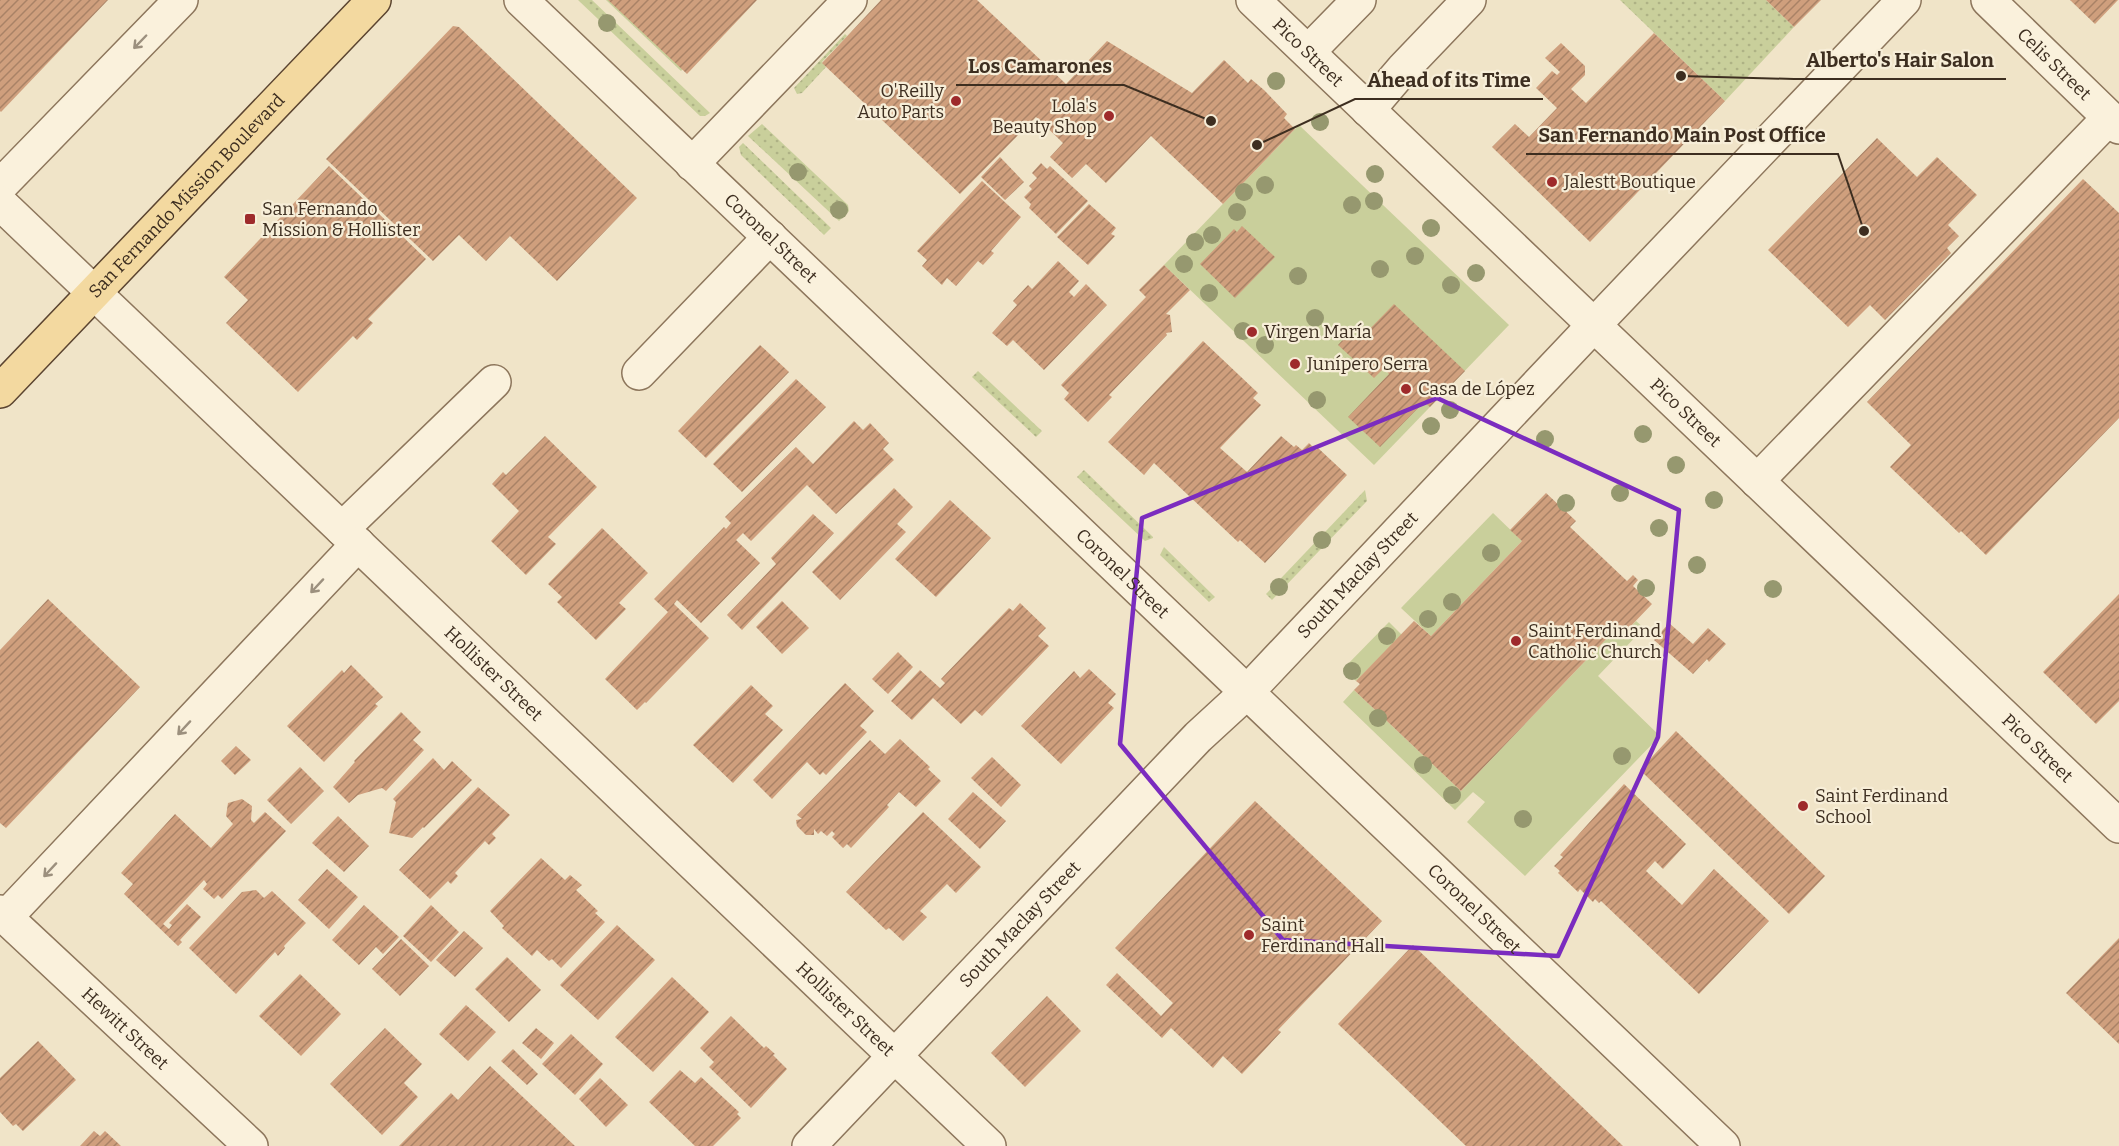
<svg xmlns="http://www.w3.org/2000/svg" width="2119" height="1146" viewBox="0 0 2119 1146" font-family="Bitter,serif">
<defs>
<pattern id="grass-dots" width="8" height="8" patternUnits="userSpaceOnUse" patternTransform="scale(1.5)"><rect width="8" height="8" fill="#c9cf9b"/><path d="M2 2h.1M6 6h.1" fill="none" stroke="#aeb285" stroke-width="1.8" stroke-linecap="round"/></pattern>
<pattern id="building-hatch" width="6" height="6" patternUnits="userSpaceOnUse" patternTransform="scale(1.5)"><rect width="6" height="6" fill="#cf9f7d"/><path d="M-1 1l2-2M0 6l6-6M5 7l2-2" fill="none" stroke="#a98266"/></pattern>
</defs>
<rect width="100%" height="100%" fill="#f0e4c8"/>
<g fill="url(#grass-dots)">
<path d="M578 0H592L710 113 705 116H700Z"/>
<path d="M1620 0H1766L1794 27 1725 101Z"/>
<path d="M845 34 847 36 822 62 826 67 802 93 797 94 794 88Z"/>
<path d="M762 124 848 205 849 211 839 221 748 136Z"/>
<path d="M743 143 831 228 824 235 741 155 739 147Z"/>
<path d="M978 371 1042 431 1036 437 972 377Z"/>
<path d="M1084 470 1153 537V538L1145 541 1077 477Z"/>
<path d="M1365 490 1367 501 1272 600 1266 594Z"/>
<path d="M1164 547 1215 597 1209 602 1160 555Z"/>
</g>
<g fill="#c9cf9b">
<path d="M606 0H614L685 67 681 71Z"/>
<path d="M1299 125 1509 325 1374 465 1164 265Z"/>
<path d="M1493 513 1522 541 1431 636 1401 608Z"/>
<path d="M1636 621 1644 628 1598 676 1660 736 1525 876 1467 822 1485 802 1473 792 1455 810 1343 702 1354 690 1461 791 1611 634 1626 625 1629 628Z"/>
<path d="M1389 622 1402 635 1356 681 1343 669Z"/>
</g>
<g fill="url(#building-hatch)">
<path d="M0 0H108L1 112 0 111Z"/>
<path d="M608 0H757L687 74Z"/>
<path d="M881 0H977L1066 84 1107 41 1192 93 1224 60 1248 83 1251 79 1264 90 1287 114 1284 118 1295 129 1223 204 1151 136 1106 183 1086 164 1072 178 1050 157 1063 143 1036 117 960 194 822 63Z"/>
<path d="M1766 0H1821L1794 27Z"/>
<path d="M2070 0H2118L2095 24Z"/>
<path d="M453 26 459 27 637 198 557 281 510 236 486 261 459 235 433 261 326 159Z"/>
<path d="M1654 33 1725 101 1590 242 1492 147 1515 124 1529 137 1557 108 1536 88 1552 71 1557 75 1560 72 1545 58 1561 43 1585 66V75L1571 89 1586 103Z"/>
<path d="M1877 138 1917 177 1937 157 1977 195 1948 225 1959 236 1947 248 1951 253 1885 320 1870 305 1848 327 1768 250Z"/>
<path d="M1000 157 1024 182 1005 200 981 177Z"/>
<path d="M1041 163 1047 169 1050 166 1088 201 1056 234 1029 208 1031 204 1024 197 1032 189 1029 186 1037 178 1032 173Z"/>
<path d="M329 166 426 259 368 319 373 323 357 340 353 336 298 392 226 323 248 300 224 277Z"/>
<path d="M2083 179 2119 213V418L1986 555 1961 531 1959 533 1890 467 1911 445 1867 402Z"/>
<path d="M982 181 1021 217 991 251 994 253 983 265 978 261 956 286 947 278 942 285 922 266 927 260 917 251Z"/>
<path d="M1089 204 1116 228 1111 234 1115 236 1088 265 1057 237Z"/>
<path d="M1242 226 1275 257 1235 298 1200 264 1234 229 1237 232Z"/>
<path d="M1058 261 1079 281 1069 292 1074 297 1086 284 1107 305 1044 370 1013 340 1007 346 992 333 1017 305 1013 301 1028 285 1032 289Z"/>
<path d="M1164 265 1190 290 1166 314 1170 315 1172 332 1166 333 1167 335 1109 395 1112 397 1088 422 1064 399 1069 393 1061 385 1146 297 1139 290Z"/>
<path d="M1394 304 1465 371 1430 407 1424 402 1380 447 1348 417 1389 374 1384 368 1374 378 1338 345 1350 332 1359 340Z"/>
<path d="M1203 341 1258 393 1253 398 1261 405 1220 448 1247 472 1281 436 1294 447 1296 445 1302 450 1309 443 1316 450 1318 448 1347 475 1265 563 1240 540 1238 542 1154 463 1144 475 1108 442Z"/>
<path d="M760 345 789 372 706 458 678 431Z"/>
<path d="M796 379 826 407 742 492 713 464Z"/>
<path d="M854 421 863 430 870 423 889 443 883 449 894 460 836 514 807 485 751 541 743 533 736 540 760 563 701 623 677 600 674 604 709 638 646 703 645 702 637 710 605 679 668 612 654 599 724 527 726 529 731 523 725 517 796 447 813 464Z"/>
<path d="M545 436 597 487 548 537 556 544 526 575 491 541 519 511 492 484 503 472 506 475Z"/>
<path d="M894 488 913 507 897 524 906 532 840 600 812 572Z"/>
<path d="M1546 493 1576 521 1570 527 1627 581 1633 575 1638 580 1633 586 1652 604 1629 628 1626 625 1614 637 1611 634 1461 791 1354 690 1360 684 1356 681 1414 621 1431 636 1522 541 1510 530Z"/>
<path d="M950 500 991 538 936 597 895 559Z"/>
<path d="M813 514 834 533 742 630 727 615 776 564 771 558Z"/>
<path d="M602 528 648 573 619 603 626 609 596 640 557 602 562 597 548 584Z"/>
<path d="M2119 594V701L2096 724 2043 672Z"/>
<path d="M48 599 140 687 6 828 0 823V650Z"/>
<path d="M782 601 809 628 782 654 756 627Z"/>
<path d="M1020 603 1046 628 1038 636 1049 646 982 716 975 710 961 724 933 698 912 720 891 701 920 670 940 688 945 683 941 679 1009 608 1013 611Z"/>
<path d="M1669 623 1693 644 1708 628 1726 644 1709 662 1707 659 1693 674 1654 640Z"/>
<path d="M898 652 913 667 888 694 872 679Z"/>
<path d="M351 665 383 697 375 704 378 706 324 762 287 726 342 670 344 673Z"/>
<path d="M1089 669 1116 694 1108 703 1114 708 1061 764 1021 726 1074 671 1080 678Z"/>
<path d="M845 683 874 711 860 726 867 732 826 775 823 772 820 775 807 762 772 799 753 780Z"/>
<path d="M751 685 773 706 765 714 783 730 733 783 693 745Z"/>
<path d="M401 712 421 732 413 740 424 750 386 791 382 788 358 795 349 803 333 787 355 762 354 761Z"/>
<path d="M1676 731 1825 876 1789 914 1640 770Z"/>
<path d="M900 739 930 767 928 769 941 781 916 807 899 792 887 805 889 807 851 848 847 844 843 848 832 837 835 834 832 831 827 836 821 831 818 834 814 829V835H806L797 826 796 820 802 819 797 815 870 740 885 754Z"/>
<path d="M236 746 251 760 235 775 221 761Z"/>
<path d="M992 757 1021 785 1001 807 971 778Z"/>
<path d="M433 758 444 770 452 761 472 780 424 828 423 827 412 838 389 833 396 802 393 799Z"/>
<path d="M300 767 324 791 291 824 267 800Z"/>
<path d="M1624 784 1686 844 1663 869 1655 861 1646 871 1682 905 1714 869 1769 921 1699 994 1601 901 1599 903 1595 899 1593 902 1580 889 1578 892 1558 873 1560 871 1554 866 1563 857 1560 855Z"/>
<path d="M478 787 510 815 492 834 496 838 489 845 485 841 455 873 458 876 451 884 448 881 430 899 399 870Z"/>
<path d="M973 792 1006 821 980 849 948 819Z"/>
<path d="M242 799 252 806 251 820 254 823 265 812 286 831 222 899 218 895 214 899 203 889 207 884 204 880 163 924 169 929 172 925 169 923 187 904 201 917 180 940 182 942 178 946 124 894 133 884 121 873 175 814 211 848 233 824 226 816 228 803Z"/>
<path d="M1255 801 1382 921 1278 1030 1281 1032 1242 1074 1223 1056 1213 1068 1171 1028 1162 1038 1106 985 1117 973 1161 1016 1173 1003 1115 948Z"/>
<path d="M923 812 981 867 956 893 947 884 920 911 927 917 903 941 889 928 886 930 846 892Z"/>
<path d="M338 816 369 846 344 872 312 843Z"/>
<path d="M541 858 565 880 570 875 582 885 576 890 598 911 595 913 605 922 561 968 552 959 549 961 537 950 532 956 502 928 504 926 490 911Z"/>
<path d="M327 869 358 897 329 929 298 900Z"/>
<path d="M256 890 264 898 272 891 306 923 284 946 285 948 278 956 275 952 236 994 189 948 242 892Z"/>
<path d="M364 905 399 937 383 954 376 947 359 965 332 940Z"/>
<path d="M431 905 459 932 431 962 403 936Z"/>
<path d="M617 925 655 960 598 1020 560 985Z"/>
<path d="M464 931 483 948 455 977 436 960Z"/>
<path d="M2119 938V1044L2066 993Z"/>
<path d="M401 939 429 966 400 996 372 969Z"/>
<path d="M1413 945 1623 1146H1466L1338 1024Z"/>
<path d="M507 957 541 990 509 1022 475 989Z"/>
<path d="M300 974 341 1014 301 1056 259 1016Z"/>
<path d="M672 977 709 1012 653 1072 615 1037Z"/>
<path d="M1047 996 1081 1031 1025 1087 991 1053Z"/>
<path d="M466 1005 496 1032 468 1061 439 1034Z"/>
<path d="M731 1016 764 1048 766 1046 775 1054 773 1055 787 1069 751 1108 709 1067 714 1062 700 1048Z"/>
<path d="M385 1028 422 1064 404 1083 418 1097 382 1135 330 1084Z"/>
<path d="M536 1028 554 1043 541 1059 522 1043Z"/>
<path d="M571 1034 603 1064 575 1095 542 1064Z"/>
<path d="M38 1041 76 1080 23 1131 16 1124 13 1126 0 1112V1078Z"/>
<path d="M513 1049 538 1074 527 1085 501 1061Z"/>
<path d="M490 1066 575 1146H399L451 1093 458 1100Z"/>
<path d="M680 1070 695 1083 701 1077 739 1112 737 1114 741 1118 713 1146H695L649 1102Z"/>
<path d="M600 1078 628 1105 606 1127 579 1099Z"/>
<path d="M94 1131 100 1136 105 1131 121 1146H80Z"/>
</g>
<g fill="none" stroke-linecap="round" stroke-linejoin="round">
<g stroke="#8d765c" stroke-width="36">
<g id="minor">
<path id="s1" d="M521 0 1723 1146"/>
<path id="s2" d="M1253 0 2119 826"/>
<path id="s3" d="M1988 0 2119 127"/>
<path d="M1308 52 1359 0"/>
<path d="M1368 110 1403 69 1469 0"/>
<path d="M692 164 850 0"/>
<path d="M0 186 181 0"/>
<path id="s4" d="M0 203 989 1146"/>
<path d="M639 373 770 237"/>
<path d="M1757 481 2109 118"/>
<path d="M342 529 494 382"/>
<path id="s5" d="M0 912 251 1146"/>
<path d="M6 917 358 544"/>
<path id="s6" d="M809 1146 1198 737 1247 692 1594 325 1904 0"/>
</g>
</g>
<g stroke="#5b4430" stroke-width="36">
<g id="major">
<path id="s7" d="M0 391 374 0"/>
</g>
</g>
<use href="#minor" stroke="#faf1dc" stroke-width="33"/>
<use href="#major" stroke="#f3d9a0" stroke-width="33"/>
</g>
<g fill="#96986f">
<circle cx="607" cy="23" r="9"/>
<circle cx="1276" cy="81" r="9"/>
<circle cx="1320" cy="122" r="9"/>
<circle cx="798" cy="172" r="9"/>
<circle cx="1375" cy="174" r="9"/>
<circle cx="1265" cy="185" r="9"/>
<circle cx="1244" cy="192" r="9"/>
<circle cx="1374" cy="201" r="9"/>
<circle cx="1352" cy="205" r="9"/>
<circle cx="839" cy="210" r="9"/>
<circle cx="1237" cy="212" r="9"/>
<circle cx="1431" cy="228" r="9"/>
<circle cx="1212" cy="235" r="9"/>
<circle cx="1195" cy="242" r="9"/>
<circle cx="1415" cy="256" r="9"/>
<circle cx="1184" cy="264" r="9"/>
<circle cx="1380" cy="269" r="9"/>
<circle cx="1476" cy="273" r="9"/>
<circle cx="1298" cy="276" r="9"/>
<circle cx="1451" cy="285" r="9"/>
<circle cx="1209" cy="293" r="9"/>
<circle cx="1315" cy="318" r="9"/>
<circle cx="1243" cy="331" r="9"/>
<circle cx="1265" cy="345" r="9"/>
<circle cx="1317" cy="400" r="9"/>
<circle cx="1450" cy="410" r="9"/>
<circle cx="1431" cy="426" r="9"/>
<circle cx="1643" cy="434" r="9"/>
<circle cx="1545" cy="439" r="9"/>
<circle cx="1676" cy="465" r="9"/>
<circle cx="1620" cy="493" r="9"/>
<circle cx="1714" cy="500" r="9"/>
<circle cx="1566" cy="503" r="9"/>
<circle cx="1659" cy="528" r="9"/>
<circle cx="1322" cy="540" r="9"/>
<circle cx="1491" cy="553" r="9"/>
<circle cx="1697" cy="565" r="9"/>
<circle cx="1279" cy="587" r="9"/>
<circle cx="1646" cy="588" r="9"/>
<circle cx="1773" cy="589" r="9"/>
<circle cx="1452" cy="602" r="9"/>
<circle cx="1428" cy="619" r="9"/>
<circle cx="1387" cy="636" r="9"/>
<circle cx="1352" cy="671" r="9"/>
<circle cx="1378" cy="718" r="9"/>
<circle cx="1622" cy="756" r="9"/>
<circle cx="1423" cy="765" r="9"/>
<circle cx="1452" cy="795" r="9"/>
<circle cx="1523" cy="819" r="9"/>
</g>
<defs><path id="oneway-shaft" d="M-6 0H5M1.5-3L5.5 0L1.5 3" fill="none" stroke-width="1.6" stroke-linecap="round" stroke-linejoin="round" transform="scale(1.5)"/></defs>
<g stroke="#9c907e">
<use href="#oneway-shaft" transform="translate(140 42) rotate(134)"/>
<use href="#oneway-shaft" transform="translate(317 586) rotate(133)"/>
<use href="#oneway-shaft" transform="translate(184 728) rotate(133)"/>
<use href="#oneway-shaft" transform="translate(50 870) rotate(133)"/>
</g>
<path fill="none" stroke="#7b2cbf" stroke-width="4.5" stroke-linejoin="round" d="M1437 398 1679 510 1658 737 1558 956 1283 940 1120 744 1142 518Z"/>
<g fill="#9e2a2b" stroke="#f7eed8" stroke-width="2">
<circle cx="956" cy="101" r="6"/>
<circle cx="1109" cy="116" r="6"/>
<circle cx="1552" cy="182" r="6"/>
<rect x="244" y="213" width="12" height="12" rx="3"/>
<circle cx="1252" cy="332" r="6"/>
<circle cx="1295" cy="364" r="6"/>
<circle cx="1406" cy="389" r="6"/>
<circle cx="1516" cy="641" r="6"/>
<circle cx="1803" cy="806" r="6"/>
<circle cx="1249" cy="935" r="6"/>
</g>
<g text-anchor="middle" stroke-width="4.5" stroke-linejoin="round" paint-order="stroke">
<g font-size="18" fill="#3d2e20" stroke="#f7eed8">
<text dy="6" stroke="none"><textPath href="#s2" startOffset="76">Pico Street</textPath></text>
<text dy="6" stroke="none"><textPath href="#s3" startOffset="92">Celis Street</textPath></text>
<text dy="6" stroke="none"><textPath href="#s7" startOffset="270">San Fernando Mission Boulevard</textPath></text>
<text dy="6" stroke="none"><textPath href="#s1" startOffset="345">Coronel Street</textPath></text>
<text dy="6" stroke="none"><textPath href="#s2" startOffset="598">Pico Street</textPath></text>
<text dy="6" stroke="none"><textPath href="#s1" startOffset="831">Coronel Street</textPath></text>
<text dy="6" stroke="none"><textPath href="#s6" startOffset="792">South Maclay Street</textPath></text>
<text dy="6" stroke="none"><textPath href="#s4" startOffset="682">Hollister Street</textPath></text>
<text dy="6" stroke="none"><textPath href="#s2" startOffset="1084">Pico Street</textPath></text>
<text dy="6" stroke="none"><textPath href="#s1" startOffset="1317">Coronel Street</textPath></text>
<text dy="6" stroke="none"><textPath href="#s6" startOffset="306">South Maclay Street</textPath></text>
<text dy="6" stroke="none"><textPath href="#s4" startOffset="1168">Hollister Street</textPath></text>
<text dy="6" stroke="none"><textPath href="#s5" startOffset="171">Hewitt Street</textPath></text>
</g>
<g font-size="18" fill="#3d2e20" stroke="#f7eed8" text-anchor="start">
<text x="944" y="97" text-anchor="end">O'Reilly<tspan x="944" dy="21">Auto Parts</tspan></text>
<text x="1097" y="112" text-anchor="end">Lola's<tspan x="1097" dy="21">Beauty Shop</tspan></text>
<text x="1564" y="188">Jalestt Boutique</text>
<text x="262" y="215">San Fernando<tspan x="262" dy="21">Mission &amp; Hollister</tspan></text>
<text x="1264" y="338">Virgen María</text>
<text x="1307" y="370">Junípero Serra</text>
<text x="1418" y="395">Casa de López</text>
<text x="1528" y="637">Saint Ferdinand<tspan x="1528" dy="21">Catholic Church</tspan></text>
<text x="1815" y="802">Saint Ferdinand<tspan x="1815" dy="21">School</tspan></text>
<text x="1261" y="931">Saint<tspan x="1261" dy="21">Ferdinand Hall</tspan></text>
</g>
</g>
<path fill="none" stroke="#3d2e20" stroke-width="2" d="M1681 76L1794 79H2006M1211 121L1124 85H956M1257 145L1355 99H1543M1864 231L1838 154H1526"/>
<g fill="#3d2e20" stroke="#f7eed8" stroke-width="2">
<circle cx="1681" cy="76" r="6"/>
<circle cx="1211" cy="121" r="6"/>
<circle cx="1257" cy="145" r="6"/>
<circle cx="1864" cy="231" r="6"/>
</g>
<g font-size="20" text-anchor="middle" font-weight="bold" fill="#3d2e20" stroke="#f7eed8" stroke-width="4.5" stroke-linejoin="round" paint-order="stroke">
<text x="1900" y="67">Alberto's Hair Salon</text>
<text x="1040" y="73">Los Camarones</text>
<text x="1449" y="87">Ahead of its Time</text>
<text x="1682" y="142">San Fernando Main Post Office</text>
</g>
</svg>
